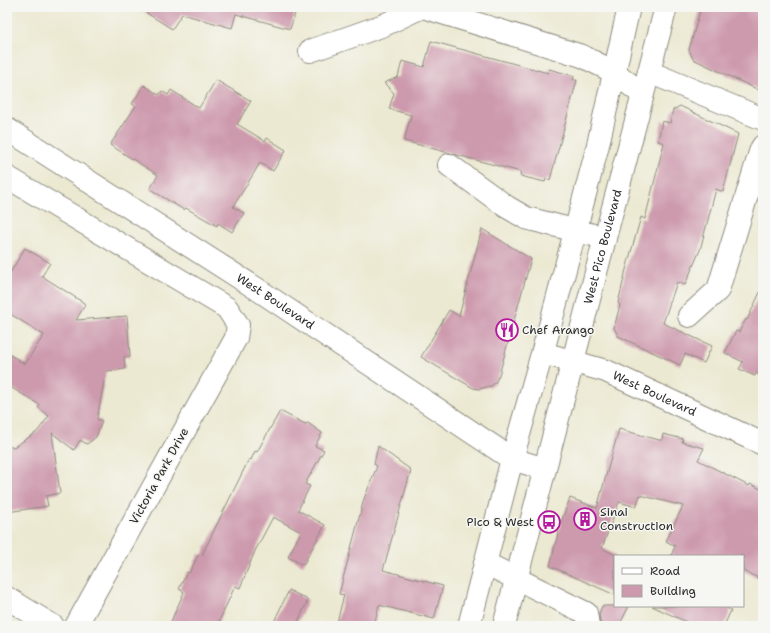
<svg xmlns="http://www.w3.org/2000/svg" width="770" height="633" viewBox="0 0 770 633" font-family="'Shantell Sans',sans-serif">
<rect width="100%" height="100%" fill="#f6f6f2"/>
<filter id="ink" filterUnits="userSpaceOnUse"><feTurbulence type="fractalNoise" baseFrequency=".025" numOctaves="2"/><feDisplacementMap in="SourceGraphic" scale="8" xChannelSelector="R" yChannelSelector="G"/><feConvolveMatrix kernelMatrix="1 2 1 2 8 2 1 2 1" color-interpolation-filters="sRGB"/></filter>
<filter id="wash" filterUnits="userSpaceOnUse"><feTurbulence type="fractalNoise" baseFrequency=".012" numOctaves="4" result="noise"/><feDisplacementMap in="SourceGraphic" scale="16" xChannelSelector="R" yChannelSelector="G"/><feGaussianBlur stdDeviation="0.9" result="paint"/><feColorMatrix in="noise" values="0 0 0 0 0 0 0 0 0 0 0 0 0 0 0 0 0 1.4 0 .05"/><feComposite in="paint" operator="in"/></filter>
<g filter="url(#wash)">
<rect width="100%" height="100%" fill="#ece9d2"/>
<g id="blocks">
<g fill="#cd9aad">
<path d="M137 7H297L290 29 236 14 232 28 182 14 172 29Z"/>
<path d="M701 7H763V92L693 59 689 50Z"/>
<path d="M431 41 548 73 549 69 574 76 573 80H577L550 180 546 179 545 182 520 176 521 172 404 141 411 115 389 109 394 93 384 83 398 77 402 61 424 67Z"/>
<path d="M216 80 251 101 237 124 265 141 267 138 286 150 273 171 260 163 233 207 244 213 232 232 218 223 217 226 186 208 184 210 150 189 158 175 110 145 136 106 132 104 144 85 159 95 162 91 168 95 171 90 199 108Z"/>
<path d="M680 106 738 134 723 192 716 189 700 250 685 285 677 282 663 323 712 346 704 363 685 354 680 365 618 336 614 328 620 305 618 303 625 274V273L641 217 645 219 664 143 658 141 662 121 670 123 673 110Z"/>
<path d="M482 229 531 259 499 375 495 383 491 386 479 389 473 388 421 357 449 310 459 316Z"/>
<path d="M25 248 50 263 42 276 84 303 85 305 76 320 127 316 130 357H124L125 369 106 371 97 419 102 421 96 437 87 444 80 440 74 450 52 433 60 493 46 496 48 506 7 512V446L14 447 37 432 49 416 38 407 40 405 7 385V353L25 364 44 335 7 312V278Z"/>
<path d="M763 286V377L756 373 755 376 739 369 743 362 725 353 736 331 739 332 746 319 747 320Z"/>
<path d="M280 411 305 424 308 423 322 433 315 446 324 450 305 484 310 486 298 510 325 525 303 565 288 557 301 532 273 517 255 551 240 588 235 586 217 626H169L184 592 179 589 187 572 189 573 199 554 202 555 249 459 251 460 255 451 257 452Z"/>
<path d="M619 429 659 440H662L663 434 683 439 682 442 704 448 698 460 749 486 750 484 763 490V580L743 571V556H671L675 546 666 541 683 506 640 495 636 507 619 502 602 548 615 555V595L550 566 560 525 570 498 597 508Z"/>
<path d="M378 446 411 470 383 570 443 586 434 619 379 605 374 626H336L344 595 339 594 364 499 377 466 374 464Z"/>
<path d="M289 590 308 600 296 626H272Z"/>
<path d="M602 606H629L619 626H607L600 623 599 614Z"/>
<path d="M652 606H722L731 610 724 626H695Z"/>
</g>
</g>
</g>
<g filter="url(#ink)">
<use href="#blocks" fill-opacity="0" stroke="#8c8a7e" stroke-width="1"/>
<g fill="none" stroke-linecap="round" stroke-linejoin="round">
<g stroke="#8c8a7e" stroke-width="24">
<g id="minor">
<path d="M423 7 582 56 614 72 642 94"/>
<path d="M310 51 384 25 422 7"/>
<path d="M649 72 763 119"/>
<path id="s1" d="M7 129 257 289 512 459 545 469"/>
<path d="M449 165 507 207 526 218 605 238"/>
<path d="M7 177 227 308 238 325 236 338 76 626"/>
<path d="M689 316 718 290 761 149 763 146"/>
<path id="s2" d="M543 353 606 371 763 444"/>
<path d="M485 563 586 613 588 626"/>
<path d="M7 598 53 626"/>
</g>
</g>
<g stroke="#8c8a7e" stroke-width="24">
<g id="major">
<path d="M469 626 512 459 551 322 597 149 629 7"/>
<path id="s3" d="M504 626 605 238 666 7"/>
</g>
</g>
<use href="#minor" stroke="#fff" stroke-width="22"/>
<use href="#major" stroke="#fff" stroke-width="22"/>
</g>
</g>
<defs>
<g id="restaurant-ring" transform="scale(1.15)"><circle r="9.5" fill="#f6f6f2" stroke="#b5179e" stroke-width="1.5"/><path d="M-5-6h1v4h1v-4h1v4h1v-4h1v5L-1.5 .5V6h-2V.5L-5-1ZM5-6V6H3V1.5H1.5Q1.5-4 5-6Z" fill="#b5179e"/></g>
<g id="building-ring" transform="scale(1.15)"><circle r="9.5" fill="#f6f6f2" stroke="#b5179e" stroke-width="1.5"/><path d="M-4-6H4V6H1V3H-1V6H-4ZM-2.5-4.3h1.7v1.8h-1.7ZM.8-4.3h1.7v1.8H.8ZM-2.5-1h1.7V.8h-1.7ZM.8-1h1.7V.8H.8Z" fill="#b5179e"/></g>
<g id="bus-ring" transform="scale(1.15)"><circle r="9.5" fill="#f6f6f2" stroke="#b5179e" stroke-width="1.5"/><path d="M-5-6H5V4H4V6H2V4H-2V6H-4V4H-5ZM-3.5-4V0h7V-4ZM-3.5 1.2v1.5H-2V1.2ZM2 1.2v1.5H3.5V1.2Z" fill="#b5179e"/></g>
</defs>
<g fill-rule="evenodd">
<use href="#restaurant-ring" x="507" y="330"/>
<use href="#building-ring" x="585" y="519"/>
<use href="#bus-ring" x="549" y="522"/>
</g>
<g text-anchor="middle" stroke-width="3" stroke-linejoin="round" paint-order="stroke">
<g font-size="12" fill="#2b2b2b" stroke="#f6f6f2">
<text dy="4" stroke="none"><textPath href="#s3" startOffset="392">West Pico Boulevard</textPath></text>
<text dy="4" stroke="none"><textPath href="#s1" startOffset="319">West Boulevard</textPath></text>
<text dy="4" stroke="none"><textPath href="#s2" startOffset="119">West Boulevard</textPath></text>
<text transform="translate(159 476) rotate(-61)" y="4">Victoria Park Drive</text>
</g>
<g font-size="12" fill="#2b2b2b" stroke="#f6f6f2" text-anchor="start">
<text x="522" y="334">Chef Arango</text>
<text x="600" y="516">Sinai<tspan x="600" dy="14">Construction</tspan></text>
<text x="534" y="526" text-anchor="end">Pico &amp; West</text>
</g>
</g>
<rect width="770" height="633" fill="none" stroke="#f6f6f2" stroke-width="24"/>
<rect x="614" y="555" width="130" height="52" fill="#f6f6f2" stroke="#a5a5a2"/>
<rect x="622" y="568" width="20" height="6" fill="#ffffff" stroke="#a5a5a2"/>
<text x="650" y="575" font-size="12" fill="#2b2b2b">Road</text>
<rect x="622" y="585" width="20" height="12" fill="#cd9aad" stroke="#a5a5a2"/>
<text x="650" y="595" font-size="12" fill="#2b2b2b">Building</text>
</svg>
